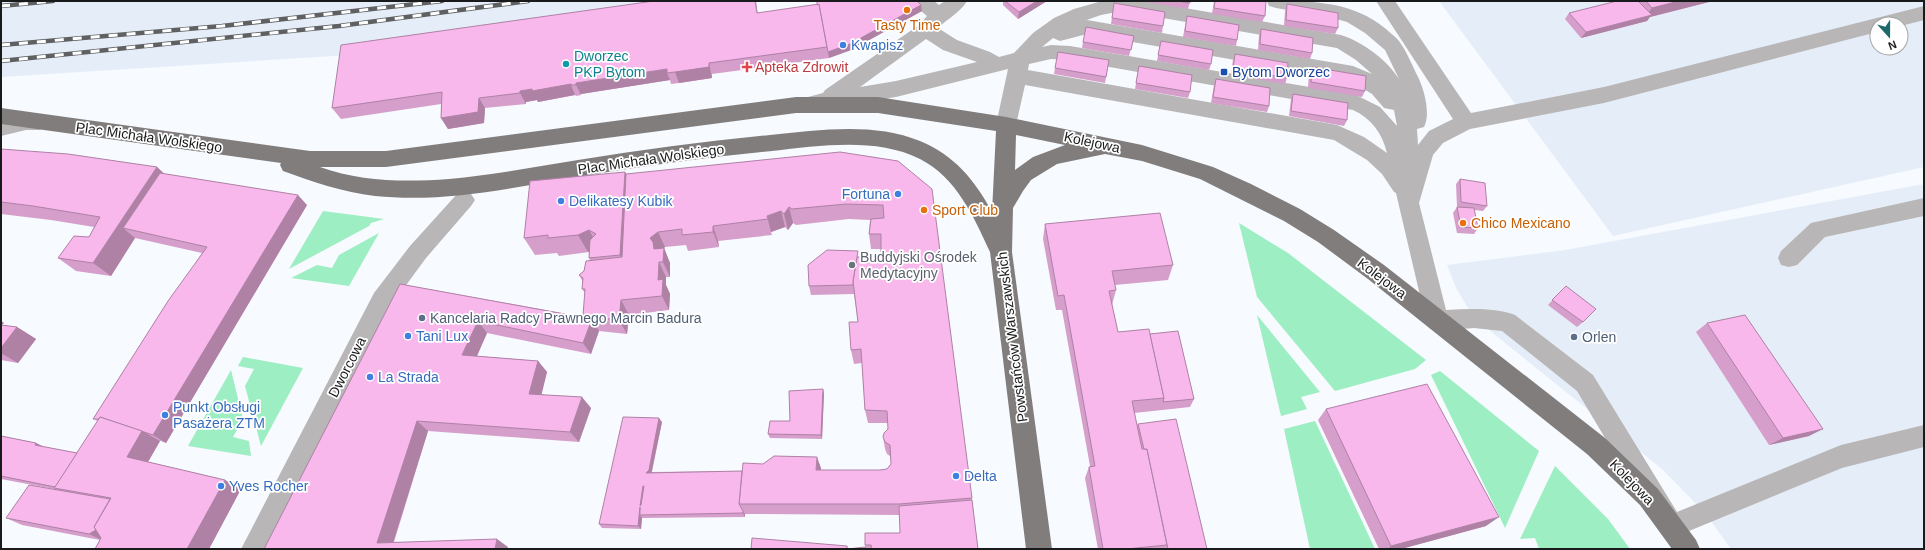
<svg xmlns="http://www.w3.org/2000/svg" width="1925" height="550" viewBox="0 0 1925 550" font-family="Arial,sans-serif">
<rect width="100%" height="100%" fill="#f7fafe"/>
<g fill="#e5eef8" fill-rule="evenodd">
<path d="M1 1H737L349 55 1 77Z"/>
<path d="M1439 1H1924V167L1613 236ZM1877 24H1901V48H1877Z"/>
<path d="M1924 184V549H1731L1705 513 1662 469 1474 318 1456 288 1447 265 1565 250Z"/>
</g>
<g fill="#9deec2">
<path d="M323 211 384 219 371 223 369 226 289 269Z"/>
<path d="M1239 223 1288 253 1426 360 1415 369 1335 391 1257 297Z"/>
<path d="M379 233 349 286 291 278 317 265 332 268 339 255Z"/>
<path d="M1257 315 1320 392 1301 397 1307 409 1281 416Z"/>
<path d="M243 357 303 368 261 446 245 386 254 369 238 366Z"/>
<path d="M231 370 243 419 233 437 249 441 251 456 188 446Z"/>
<path d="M1440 371 1539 451 1505 528 1431 375Z"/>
<path d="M1315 421 1375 549H1310L1284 429Z"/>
<path d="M1555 466 1608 519 1630 549H1539L1535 538 1520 539Z"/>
</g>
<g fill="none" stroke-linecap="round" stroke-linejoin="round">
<g fill="#b8b6b6" fill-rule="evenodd">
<path d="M913 1H934L939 5 945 1H967C961 12 947 19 938 28L957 40 990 52 999 57 1014 53 1033 33 1054 18 1074 9 1102 1H1144L1341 35C1363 42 1387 60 1399 79L1385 50 1365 33 1347 22 1329 17 1276 8 1269 6 1267 1C1310 1 1351 0 1386 29 1390 33 1396 37 1399 41 1407 52 1412 65 1418 77 1424 89 1431 114 1424 127L1417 129 1418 145 1429 131 1453 119 1376 1H1395L1471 113 1604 87 1924 6V20L1901 26V24H1877V32L1604 103 1470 129 1443 143 1433 155 1419 203 1446 310C1469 309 1493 307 1515 315L1593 375 1677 512 1841 445 1924 425V447L1842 468 1672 538 1663 535 1577 391 1502 331 1474 328 1437 331 1429 328 1426 321 1396 193 1394 192 1382 174 1367 160 1334 140 1025 85 1016 125 1013 131 1006 133 999 131 996 125 1008 69 896 97 815 110 808 107 805 102 808 97 823 93 825 90 919 25 927 16 915 6ZM1122 11 1337 48 1356 60 1372 74 1353 66 1087 20 1081 22 1101 15ZM1087 34 1349 80 1372 94 1384 108 1394 110 1397 126 1380 107 1356 95 1070 46 1051 45 1042 47 1053 38 1060 41ZM926 39 943 50 977 62 896 81 860 87ZM1051 59 1070 60 1353 110C1372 119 1382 133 1387 153L1364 137 1337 125 1028 70 1029 64Z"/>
<path d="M26 114H39L46 116 49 122 46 128 39 130H26L1 136V120Z"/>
<path d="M464 191 471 194 475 200 471 206 426 258 390 307 268 549H241L374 293 410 246 457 194Z"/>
<path d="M1924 198V216L1825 237 1797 265 1789 267 1781 265 1778 258 1781 251 1811 223Z"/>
</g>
<path fill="#817d7d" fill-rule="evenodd" d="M796 97H878L1006 117 1142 145 1213 167 1251 184 1300 209 1334 230 1384 265 1605 438 1658 489 1696 540 1700 549H1672L1640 505 1587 454 1368 279 1318 242 1284 221 1200 179 1142 161 1105 154 1057 164 1031 180 1023 191 1013 208 1012 252 1052 549H1026L990 252C974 217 956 177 920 159 875 137 820 146 772 151 707 157 642 166 577 177 510 188 444 203 375 196 343 192 313 182 283 171L280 165 281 163 1 124V108L310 151H386ZM796 113H878L996 131 992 212C975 180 954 155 920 141 874 122 819 130 770 135 706 141 642 150 578 160 535 167 493 175 449 179 406 182 361 182 320 167H386ZM1016 135 1065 145 1033 157 1015 170Z"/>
<g stroke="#5e6062" stroke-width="4.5">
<g id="rail">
<path d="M1 6 53 1"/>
<path d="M1 45 222 26 442 1"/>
<path d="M1 61 339 26 528 1"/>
</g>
</g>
<use href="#rail" stroke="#fff" stroke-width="3" stroke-dasharray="9" stroke-linecap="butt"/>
</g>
<g fill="#d59ecb">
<path d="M1003 1H1047L1018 19 1003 5Z"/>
<path d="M1140 1H1190L1188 9Z"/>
<path d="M1214 1H1265V16L1262 22 1212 14Z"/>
<path d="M1617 1H1713L1650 17 1647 21 1581 38 1565 19 1569 13Z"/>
<path d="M1114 3 1163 26 1162 33 1111 24Z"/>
<path d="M1287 4 1338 28 1335 34 1284 26 1285 11Z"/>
<path d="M921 5 922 11 851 50 829 58 712 74V78L679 83 671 84 670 80 581 94V95L576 96 575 95 538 102 537 100 526 102V104L485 108 484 123 448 129 441 118V104L341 119 332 108 758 13Z"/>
<path d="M1187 16 1237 40 1236 46 1183 37Z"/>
<path d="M1261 29 1312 53 1310 59 1258 50 1259 35Z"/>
<path d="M1134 36 1129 56 1082 48 1083 42Z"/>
<path d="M1161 41 1211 64 1209 70 1157 61Z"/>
<path d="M1235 54 1287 78 1285 84 1231 75 1233 60Z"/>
<path d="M1109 60 1105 83 1054 74 1055 68Z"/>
<path d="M1139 66 1190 92 1188 98 1135 89Z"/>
<path d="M1312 67 1365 91 1362 97 1308 88 1309 73Z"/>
<path d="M1216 79 1269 106 1267 112 1211 103 1214 85Z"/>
<path d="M1293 94 1347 120 1344 126 1289 116 1291 99Z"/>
<path d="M1 149 157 167 164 174 307 205 166 443 158 440 160 441 148 462 225 480 241 489 209 549H95L100 540 22 525 6 518 54 489 1 479V436L36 443 44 447 77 453 98 421 93 419 202 253 135 238 111 276 76 271 58 258 89 237 94 227 51 220 1 214Z"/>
<path d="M898 161 972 498 978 549H751L847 546 848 549 865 547V545L900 533V515L745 514V517L643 518H642L641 529 602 528 599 524 662 422 652 472 742 471 821 468 820 470H880L887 469 891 464 890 456 887 454 885 449 883 437 888 429V423H868L865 410 862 363 854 364 851 350 858 322 854 294 811 295 809 286 859 257H875L881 253V249H871L869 234 870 220 849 219 796 225 793 223 788 230 785 227 771 232 772 235 718 241 719 247 688 251 686 245 665 247 664 248 670 263V277H666V285L670 294 669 310 629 315 627 334 599 331 591 354 487 333 477 356 538 361 547 372 541 394 591 408 579 442 428 431 394 542 508 547 507 549H264L400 284 584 317 583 316 585 293 582 289 583 282 579 275 584 271 590 260 589 258V252L559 256 557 253 535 255 524 238 625 172 626 174Z"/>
<path d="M1460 179 1487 206 1483 211 1474 210 1478 228 1474 234 1457 233 1453 213 1457 207 1456 184Z"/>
<path d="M1045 224 1173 265 1168 280 1115 285 1116 290 1112 305 1118 332 1150 334 1194 399 1190 407 1134 413 1137 427 1138 424 1207 549H1166L1165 548V549H1098L1085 478 1089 467 1090 466 1062 310H1056L1043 239Z"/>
<path d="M1566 286 1583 322 1577 327 1548 305Z"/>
<path d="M1 321 4 323 1 325 17 327 36 339 18 363 1 360V361Z"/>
<path d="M1707 323 1809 436 1769 445 1696 332Z"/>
<path d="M824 393 822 439 770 438 768 434 790 421Z"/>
<path d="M1326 409 1486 526 1401 549H1379L1318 420Z"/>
</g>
<g fill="#ae81a5">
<path d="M755 1H756L759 24 757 13Z"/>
<path d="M1037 1H1047L1018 19 1019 12Z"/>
<path d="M1679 1H1713L1650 17 1647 21 1581 38 1586 32 1645 17 1652 8Z"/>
<path d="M921 5 922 11 851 50 829 58 828 52Z"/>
<path d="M709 63 712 78 679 83 675 72Z"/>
<path d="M667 69V73L670 80 581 94V95L576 85V83Z"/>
<path d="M571 84V85L575 95 538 102 537 100 526 102V104L520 93V91Z"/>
<path d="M479 98 485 108 484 123 448 129 441 118Z"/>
<path d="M157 167 172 181 123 228 135 238 111 276 93 263Z"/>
<path d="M625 172 634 190 630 272 620 255Z"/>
<path d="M298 195 307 205 166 443 153 435Z"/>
<path d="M789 207 793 223 788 230 784 214Z"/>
<path d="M781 211 785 227 771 232 767 216Z"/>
<path d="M713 226 718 241 719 247 713 232Z"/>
<path d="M589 230 599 248 588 252 578 235Z"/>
<path d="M658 232 665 247 664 248 670 263V277L663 262 654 249 650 238Z"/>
<path d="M659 262 666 277V285L670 294 669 310 662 296 658 280Z"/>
<path d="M621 300 629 315 627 334 619 320Z"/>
<path d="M592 319 599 331 591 354 583 343Z"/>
<path d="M1 321 4 323 1 326Z"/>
<path d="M478 321 487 333 472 367 462 355Z"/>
<path d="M17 327 36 339 18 363 1 353V348Z"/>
<path d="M538 361 547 372 539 405 529 394Z"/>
<path d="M823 389 824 393 822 439 821 435Z"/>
<path d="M582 397 591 408 579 442 570 432Z"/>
<path d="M659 418 662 422 651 474 646 473Z"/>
<path d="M417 421 428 431 391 549 377 543Z"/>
<path d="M1823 429 1809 436 1769 445 1783 438Z"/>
<path d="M142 431 160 441 145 467 127 457Z"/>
<path d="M36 443 44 447 43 449 35 445Z"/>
<path d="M817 457 821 468 820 481 816 470Z"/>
<path d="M225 480 241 489 209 549H187Z"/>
<path d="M643 486 646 490 642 509 640 506Z"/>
<path d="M116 500 104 541 89 534Z"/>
<path d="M640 507V515L642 518 641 529 638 526Z"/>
<path d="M743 511 745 514V517L743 513Z"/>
<path d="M1499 517 1486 526 1401 549H1388L1391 546Z"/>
<path d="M497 539 508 547 507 549H495Z"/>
</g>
<g fill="#f8b8ec" stroke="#ae81a5" fill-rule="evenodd">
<path d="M654 1H755L757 13 819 4 827 47 709 63V67L675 72 667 73V69L576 83V85H571V84L532 91V89L520 91V93L479 98 478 112 441 118 442 92 332 108 341 45Z"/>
<path d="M817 1H917L921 5 850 44 828 52 819 4 817 5Z"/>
<path d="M1005 1H1037L1019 12Z"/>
<path d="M1177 1H1190V3Z"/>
<path d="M1215 1H1266L1265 16 1214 8Z"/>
<path d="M1617 1H1638L1652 15 1586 32 1569 13Z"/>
<path d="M1646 1H1679L1652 8Z"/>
<path d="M1114 3 1165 12 1163 26 1112 18Z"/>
<path d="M1287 4 1338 13V28L1286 20Z"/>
<path d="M1187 16 1239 25 1237 40 1185 31Z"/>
<path d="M1086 27 1134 36 1131 50 1083 42Z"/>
<path d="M1261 29 1313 38 1312 53 1260 44Z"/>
<path d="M1161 41 1213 50 1211 64 1158 55Z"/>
<path d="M1058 52 1109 60 1106 77 1055 68Z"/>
<path d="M1235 54 1288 63 1287 78 1233 69Z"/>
<path d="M1139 66 1192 75 1190 92 1136 83Z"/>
<path d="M1312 67 1366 76 1365 91 1311 82Z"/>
<path d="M1216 79 1270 88 1269 106 1213 97Z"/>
<path d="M1293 94 1348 103 1347 120 1291 111Z"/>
<path d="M1 149 68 154 157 167 93 263 58 258 74 236 89 237 100 217 33 206 1 202Z"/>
<path d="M840 152 898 161 932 189 972 498 899 504H739L743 463 763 464 774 456 817 457 816 470H880L887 469 891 464 890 445 885 442 883 437 884 433 888 429 887 411 865 410 861 349 851 350 849 322H858L853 281 857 257H875L881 253V234H869L871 219 884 218 883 205 846 204 792 209 789 207 784 214 781 211 767 216 768 219 713 226V232L682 235V229L658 232 650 238 653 242 654 249 664 248 663 262H659L658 280 663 279 662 296 621 300 619 320 583 316 585 289H582L583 278 579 275 584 271 586 261 622 257 626 174Z"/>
<path d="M625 172 620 255 589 258 590 240 596 234 589 230 578 235 548 238V235L524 238 530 181Z"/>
<path d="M160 173 298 195 153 435 100 417 99 419H93L168 301 207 247 123 228Z"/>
<path d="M1460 179 1485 183 1487 206 1461 202Z"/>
<path d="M1457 207 1474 208 1478 228 1461 227Z"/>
<path d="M1160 213 1173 265 1112 271 1116 290 1109 291 1118 332 1149 329 1164 398 1132 401 1142 449H1147L1167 545 1126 549H1103L1089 467 1095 466 1064 295 1058 296 1045 224Z"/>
<path d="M827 250 858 251 853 281V285L809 286 808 265Z"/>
<path d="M400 284 592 319 583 343 478 321 462 355 538 361 529 394 582 397 570 432 417 421 377 543 497 539 495 549H264Z"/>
<path d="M1566 286 1596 309 1583 322 1552 300Z"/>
<path d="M1745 315 1823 429 1783 438 1707 323Z"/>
<path d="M1 325 17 327 1 348Z"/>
<path d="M1178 331 1194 399 1163 402 1164 398 1150 334Z"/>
<path d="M1427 384 1499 517 1391 546 1326 409Z"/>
<path d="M823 389 821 435 768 434 770 421H790L789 391Z"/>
<path d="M100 417 142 431 127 457 225 480 187 549H95L101 538 94 527 111 498 54 488Z"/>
<path d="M623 417 659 418 649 470 646 473 742 471 739 504 743 511V513L640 515V507L638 526 599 524ZM643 486H644L641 505 640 506Z"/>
<path d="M1176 419 1207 549H1168L1147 449H1144L1138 424Z"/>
<path d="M1 436 36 443 35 445 77 453 55 487 1 476Z"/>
<path d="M29 485 110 499 94 527 96 530 89 534 6 518Z"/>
<path d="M972 500 978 549H872L871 545H865V533H900L899 506Z"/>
<path d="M752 538 847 546V549H751Z"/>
<path d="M865 547 866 549H848Z"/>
</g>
<g fill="#e8710a" stroke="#fff" stroke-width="1.5">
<circle cx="907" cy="10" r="4"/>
<circle cx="924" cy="210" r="4"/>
<circle cx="1463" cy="223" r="4"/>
</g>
<g fill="#3f7fe0" stroke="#fff" stroke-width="1.5">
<circle cx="843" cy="45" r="4"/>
<circle cx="898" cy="194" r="4"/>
<circle cx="561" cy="201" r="4"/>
<circle cx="408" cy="336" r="4"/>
<circle cx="370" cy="377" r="4"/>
<circle cx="165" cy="415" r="4"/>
<circle cx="956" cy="476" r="4"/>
<circle cx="221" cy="486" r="4"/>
</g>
<circle fill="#0f9aa8" stroke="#fff" stroke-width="1.5" cx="566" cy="64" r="4"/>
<path fill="#e0444e" stroke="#fff" stroke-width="1.5" d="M745 61h4v4h4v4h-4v4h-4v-4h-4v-4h4z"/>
<rect fill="#1a4fb4" stroke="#fff" stroke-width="1.5" x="1220" y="68" width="8" height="8" rx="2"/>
<circle fill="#6b7280" stroke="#fff" stroke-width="1.5" cx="852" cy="265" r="4"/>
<g fill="#5c6f8a" stroke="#fff" stroke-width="1.5">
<circle cx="422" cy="318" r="4"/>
<circle cx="1574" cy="337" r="4"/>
</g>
<g text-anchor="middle" stroke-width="3.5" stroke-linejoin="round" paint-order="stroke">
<g font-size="14" fill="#c56008" stroke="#fff" text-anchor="start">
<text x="907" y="30" text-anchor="middle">Tasty Time</text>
<text x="932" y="215">Sport Club</text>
<text x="1471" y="228">Chico Mexicano</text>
</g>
<g font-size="14" fill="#366cbe" stroke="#fff" text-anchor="start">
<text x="851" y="50">Kwapisz</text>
<text x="890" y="199" text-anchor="end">Fortuna</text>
<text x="569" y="206">Delikatesy Kubik</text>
<text x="416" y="341">Tani Lux</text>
<text x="378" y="382">La Strada</text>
<text x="173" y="412">Punkt Obsługi<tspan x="173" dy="16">Pasażera ZTM</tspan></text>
<text x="964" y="481">Delta</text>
<text x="229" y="491">Yves Rocher</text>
</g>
<g font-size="14" fill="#0d838f" stroke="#fff" text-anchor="start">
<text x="574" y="61">Dworzec<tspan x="574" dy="16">PKP Bytom</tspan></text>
</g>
<g font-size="14" fill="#be3a42" stroke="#fff" text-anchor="start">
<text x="755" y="72">Apteka Zdrowit</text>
</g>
<g font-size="14" fill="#164399" stroke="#fff" text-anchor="start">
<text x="1232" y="77">Bytom Dworzec</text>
</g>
<g font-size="14" fill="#191a1b" stroke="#fff">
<text transform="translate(149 137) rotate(8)" y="5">Plac Michała Wolskiego</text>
<text transform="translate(1092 142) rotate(12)" y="5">Kolejowa</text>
<text transform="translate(651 159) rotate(-8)" y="5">Plac Michała Wolskiego</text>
<text transform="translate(1382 278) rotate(37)" y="5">Kolejowa</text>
<text transform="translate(1012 337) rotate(-97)" y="5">Powstańców Warszawskich</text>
<text transform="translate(347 367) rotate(-63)" y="5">Dworcowa</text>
<text transform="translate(1632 482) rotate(46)" y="5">Kolejowa</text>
</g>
<g font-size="14" fill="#5b616d" stroke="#fff" text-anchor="start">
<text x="860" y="262">Buddyjski Ośrodek<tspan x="860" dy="16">Medytacyjny</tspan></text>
</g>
<g font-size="14" fill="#4e5e75" stroke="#fff" text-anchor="start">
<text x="430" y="323">Kancelaria Radcy Prawnego Marcin Badura</text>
<text x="1582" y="342">Orlen</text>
</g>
</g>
<rect width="1925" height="550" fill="none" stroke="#191a1b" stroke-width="4"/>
<g transform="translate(1889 36) rotate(159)"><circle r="19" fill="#ffffff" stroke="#a3a3a4"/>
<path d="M0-3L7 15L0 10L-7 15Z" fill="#1d6968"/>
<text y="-6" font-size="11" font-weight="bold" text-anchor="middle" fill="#191a1b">N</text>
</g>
</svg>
